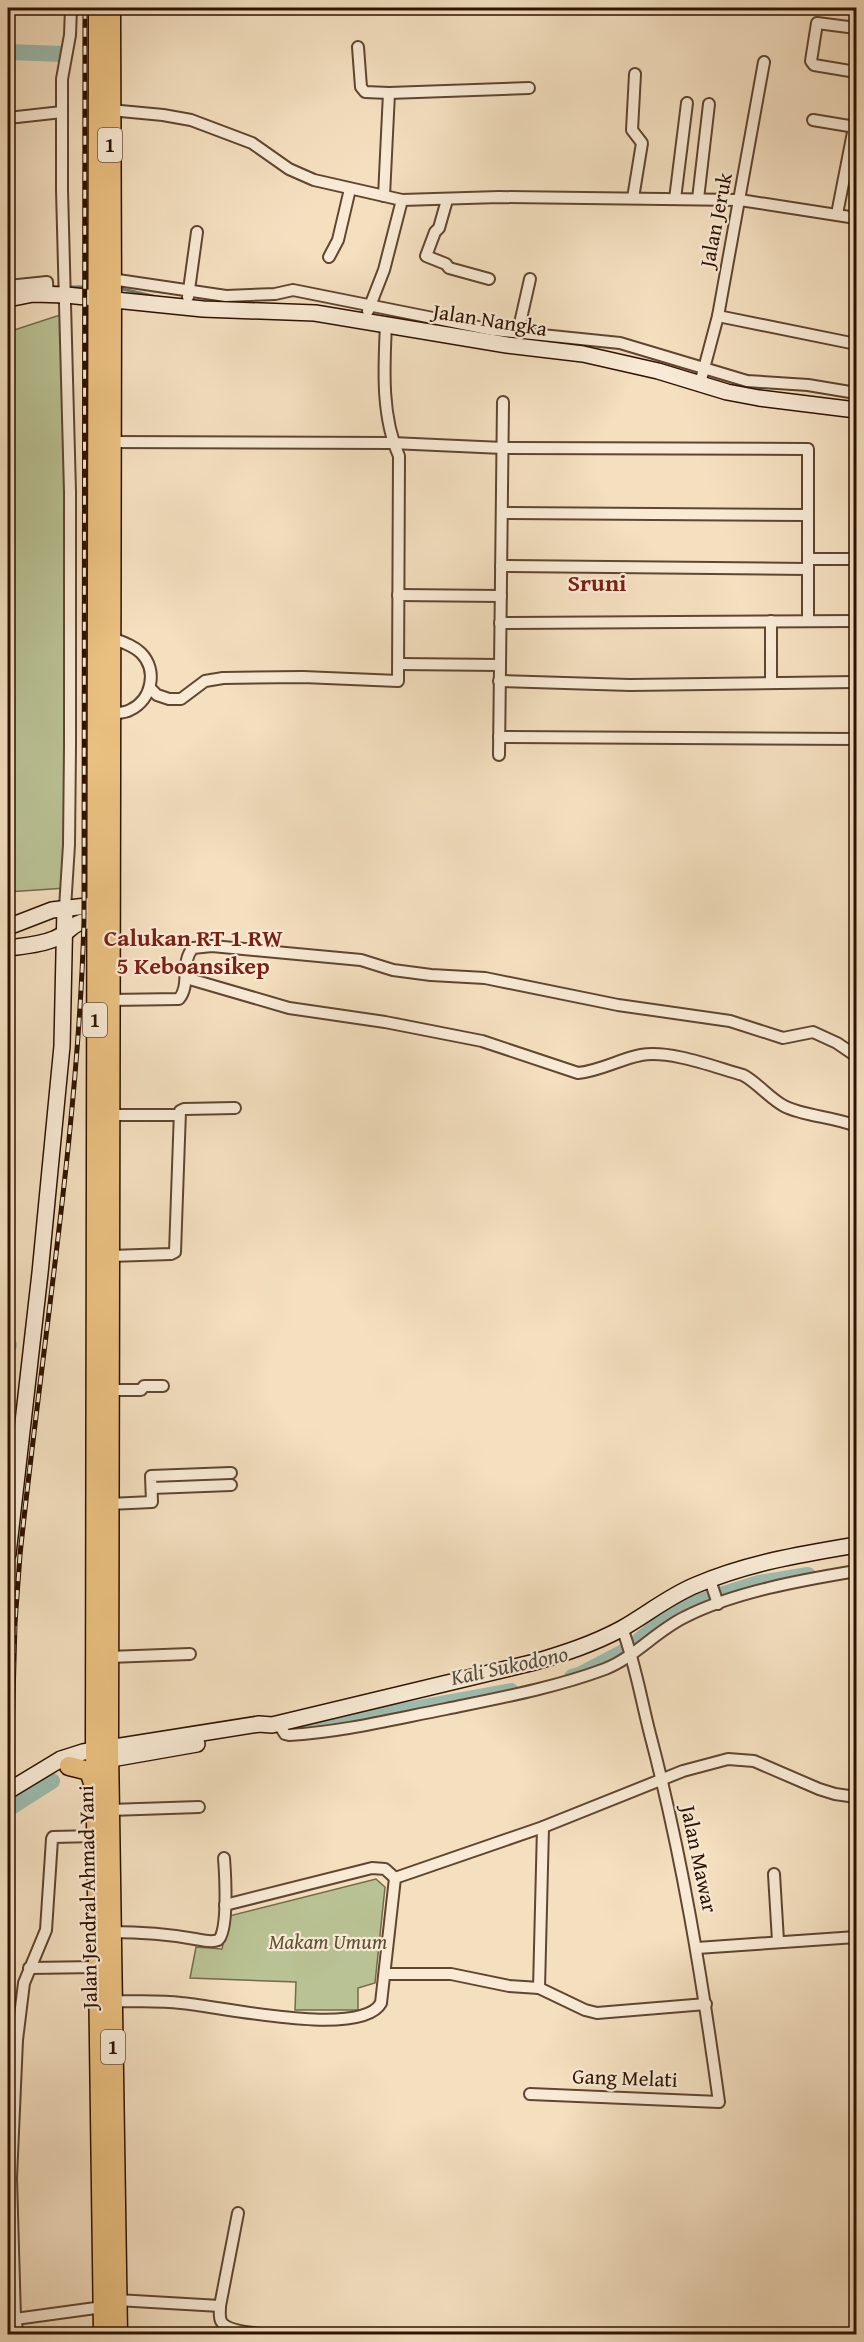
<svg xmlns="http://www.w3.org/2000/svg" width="864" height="2342" viewBox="0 0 864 2342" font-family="'Gentium Book Plus',serif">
<rect width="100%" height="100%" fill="#f4dfbf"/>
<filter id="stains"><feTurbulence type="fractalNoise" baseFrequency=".00333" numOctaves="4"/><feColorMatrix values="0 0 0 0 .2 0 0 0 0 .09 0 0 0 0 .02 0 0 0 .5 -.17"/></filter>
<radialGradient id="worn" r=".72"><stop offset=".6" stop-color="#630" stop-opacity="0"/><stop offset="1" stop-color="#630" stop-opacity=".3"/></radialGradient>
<g fill="#b9c294" stroke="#746a4a" stroke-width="1.5">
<path d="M66 313V888L8 892V332Z"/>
<path d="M376 1879 385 1887 375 1983 358 1988V2010H295L296 1982 190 1978 196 1947 222 1949 229 1916Z"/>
</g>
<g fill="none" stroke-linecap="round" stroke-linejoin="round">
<g stroke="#70796a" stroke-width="3">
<path d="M49 287H90"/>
<path d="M118 288 161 298"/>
</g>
<g stroke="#9cbdb0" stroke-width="16">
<path d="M8 52 63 54"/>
<path d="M8 1345H9"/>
<path d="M572 1677 579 1675 629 1649 677 1609 759 1583 808 1575"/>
<path d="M292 1731 511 1691"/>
<path d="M8 1809 52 1781"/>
</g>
<g stroke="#604530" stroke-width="14">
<g id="street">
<path d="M856 28 817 23 811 61 814 65 856 72"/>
<path d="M358 47 361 87 365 92 389 93 529 88"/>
<path d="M110 110 163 115 191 120 252 143 289 169 314 180 402 200 499 197 740 200 856 218"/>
<path d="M8 118 62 112"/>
<path d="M813 120 855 127"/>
<path d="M384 196 389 93"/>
<path d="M633 198 642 143 632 130 635 74"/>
<path d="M675 199 687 103"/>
<path d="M698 199 709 104"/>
<path d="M447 200 439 228 435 232 426 256 446 264 449 268 489 279"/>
<path d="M837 214 856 117"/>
<path d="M329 257 338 240 350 189"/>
<path d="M111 279 226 296 275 294 293 290 493 330 620 343 747 381 808 385 856 393"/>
<path d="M8 286 47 282 48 294"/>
<path d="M188 297 197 232"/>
<path d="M368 311 384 270 402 200"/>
<path d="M718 316 856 344"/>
<path d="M518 332 530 279"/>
<path d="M702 376 718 316 764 62"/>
<path d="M107 442 392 443 503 448 808 449V621"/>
<path d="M502 513 808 515"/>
<path d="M808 559H856"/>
<path d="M501 566 807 569"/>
<path d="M398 595 501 596"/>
<path d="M771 621V682"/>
<path d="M500 623 856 621"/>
<path d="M399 664 500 665"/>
<path d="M499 681 630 685 856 682"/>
<path d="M150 688 157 695 169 699H181L205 681 223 678 303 677 398 681 399 456C381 416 384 367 386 324"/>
<path d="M111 714C117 713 125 713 130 710 152 700 158 670 141 653 133 645 122 642 111 638"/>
<path d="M499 737 856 739"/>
<path d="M499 755 503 402"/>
<path d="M65 908 69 845 70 746V492L62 190V79L70 35 71 8"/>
<path d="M186 978 289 1008 385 1022 482 1041 578 1073C600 1071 620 1059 641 1055 671 1050 714 1067 743 1075 758 1083 769 1098 784 1106 803 1116 834 1117 856 1126"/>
<path d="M110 1000 179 999C191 985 180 962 193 948L212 946 361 960 393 970 431 975 485 978 618 1005 730 1021 783 1038 813 1032 837 1043 856 1056"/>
<path d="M110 1115H179"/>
<path d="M110 1256 171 1254 175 1252 180 1111 184 1109 235 1108"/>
<path d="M109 1390H141L144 1386H163"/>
<path d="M152 1488 231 1485"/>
<path d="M109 1504 152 1502 151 1476 231 1473"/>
<path d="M710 1580 718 1604"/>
<path d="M109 1657 190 1654"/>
<path d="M278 1723 285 1734 289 1735C342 1732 394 1719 446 1709 499 1698 554 1688 605 1669 635 1657 656 1631 685 1617 734 1592 802 1580 856 1571"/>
<path d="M110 1810 199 1807"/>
<path d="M774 1874 778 1941"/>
<path d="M395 1878 543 1827 683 1771 728 1759 754 1761 819 1789 835 1794 856 1797"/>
<path d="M225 1905 372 1868 385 1869 395 1878"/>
<path d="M111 1932C139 1932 168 1934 195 1939 201 1940 211 1943 218 1940 229 1933 225 1871 224 1858"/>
<path d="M697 1948 856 1937"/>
<path d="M29 1968 98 1967"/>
<path d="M385 1974H451L509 1986 539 1988 585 2010 597 2013 706 2004"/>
<path d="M539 1988 543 1827"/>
<path d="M112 2001C135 2002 158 2000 181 2003 218 2006 361 2039 381 2003L395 1878"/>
<path d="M530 2094 719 2102C702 1978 682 1855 650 1734 641 1699 635 1662 622 1628"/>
<path d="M117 2300 220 2306 238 2213"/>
<path d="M220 2306C220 2311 219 2317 221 2321 225 2330 252 2333 261 2334"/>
<path d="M8 2320 103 2307"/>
<path d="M18 2334 15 2319 11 2178 17 2040 24 1983 46 1930 52 1839 53 1837 96 1836"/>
</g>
</g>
<g stroke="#2e1200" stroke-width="18">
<g id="secondary">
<path d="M8 299 33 294 66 295 203 309 315 313 507 345 583 354 658 371 727 392 759 398 856 410"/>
<path d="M8 927 52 910 95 905"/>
<path d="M8 948C23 946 40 945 54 939 73 932 68 922 95 920"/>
<path d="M8 1554 40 1273 62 1046 65 908"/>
<path d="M100 1761 197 1744"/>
<path d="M8 1791 61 1759 83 1752 259 1724 272 1725 535 1662C565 1653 593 1644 621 1629 646 1615 669 1596 696 1585 747 1563 802 1554 856 1545"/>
</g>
</g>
<g stroke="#2e1200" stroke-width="21">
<g id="highway">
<path d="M98 8 95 1749 103 2334"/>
<path d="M111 8 112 298 109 1748 118 2334"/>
<path d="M69 1766 89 1771 94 1786"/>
</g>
</g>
<use href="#street" stroke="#f8ead5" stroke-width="10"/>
<use href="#secondary" stroke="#f8ead5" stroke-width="15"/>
<use href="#highway" stroke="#eac080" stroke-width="18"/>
<g stroke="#2e1200" stroke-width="5">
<path id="rail" d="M8 1887 15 1623 20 1555C42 1344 78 1133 84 921L85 8"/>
</g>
<use href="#rail" stroke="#f8ead5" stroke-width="3" stroke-dasharray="9" stroke-linecap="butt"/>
</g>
<g text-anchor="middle" stroke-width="4.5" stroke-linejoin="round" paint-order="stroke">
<g fill="#f8ead5" stroke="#6b5340" stroke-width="1.5">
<rect x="98" y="128" width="24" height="34" rx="4.5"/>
<rect x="83" y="1003" width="24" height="34" rx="4.5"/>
<rect x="101" y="2030" width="24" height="34" rx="4.5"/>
</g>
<g font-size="20" font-weight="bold" fill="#2e1200">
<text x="110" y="152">1</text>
<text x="95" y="1027">1</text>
<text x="113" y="2054">1</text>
</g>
<g font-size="21" fill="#2e1200" stroke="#f8ead5">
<text transform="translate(716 220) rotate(-79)" y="7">Jalan Jeruk</text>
<text transform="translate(490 320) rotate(9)" y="7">Jalan Nangka</text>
<text transform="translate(699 1859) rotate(78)" y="7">Jalan Mawar</text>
<text transform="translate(88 1897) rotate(-91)" y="7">Jalan Jendral Ahmad Yani</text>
<text transform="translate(625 2078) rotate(2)" y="7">Gang Melati</text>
</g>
<g font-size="21" font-style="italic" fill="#5f5034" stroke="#f8ead5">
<text x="328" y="1949">Makam Umum</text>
</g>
<g font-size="22" font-style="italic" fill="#544e3e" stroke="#f8ead5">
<text transform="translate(509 1665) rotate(-12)" y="8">Kali Sukodono</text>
</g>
<g font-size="24" font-weight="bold" fill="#7a1f14" stroke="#f8ead5">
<text x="597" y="591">Sruni</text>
<text x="193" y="946">Calukan RT 1 RW<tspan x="193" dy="28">5 Keboansikep</tspan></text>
</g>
</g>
<rect width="864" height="2342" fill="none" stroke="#f4dfbf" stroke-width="30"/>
<rect x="9" y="9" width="846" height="2324" fill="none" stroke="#2e1200" stroke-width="3"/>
<rect x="15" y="15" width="834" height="2312" fill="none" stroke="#2e1200" stroke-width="1.5"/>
<rect width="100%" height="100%" filter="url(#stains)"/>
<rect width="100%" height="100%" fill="url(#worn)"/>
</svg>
